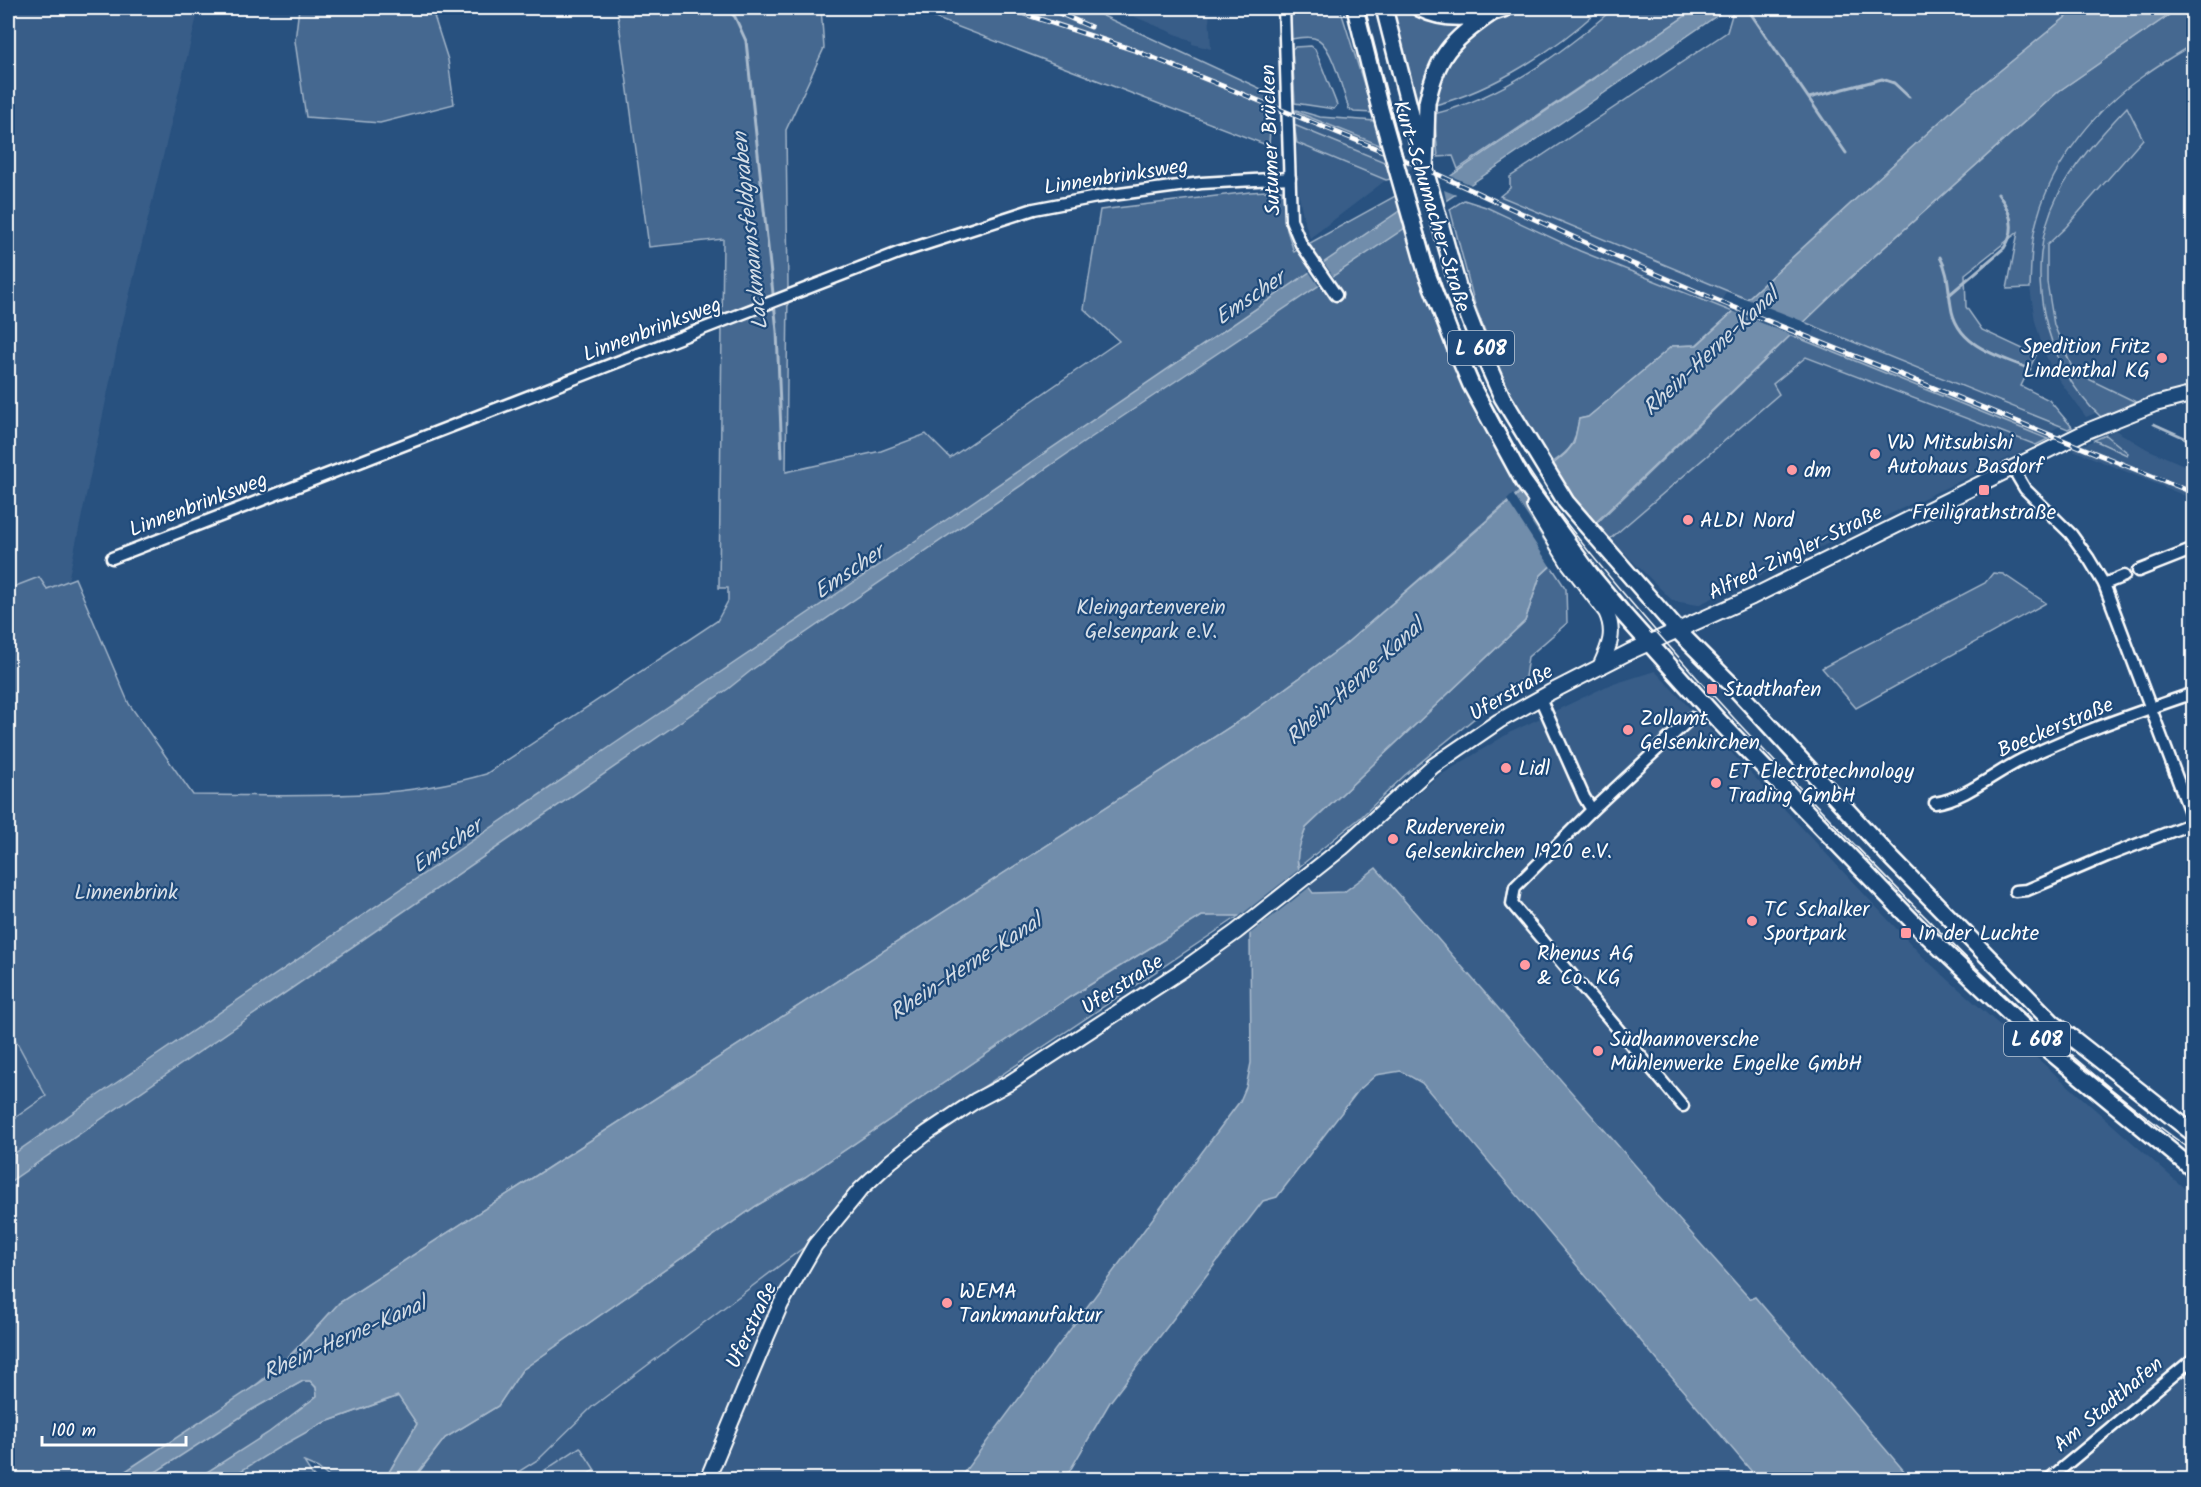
<svg xmlns="http://www.w3.org/2000/svg" width="2201" height="1487" viewBox="0 0 2201 1487" font-family="Kalam,sans-serif">
<rect width="100%" height="100%" fill="#28517f"/>
<filter id="ink" filterUnits="userSpaceOnUse"><feTurbulence type="fractalNoise" baseFrequency=".0167" numOctaves="2"/><feDisplacementMap in="SourceGraphic" scale="12" xChannelSelector="R" yChannelSelector="G"/><feConvolveMatrix kernelMatrix="1 2 1 2 8 2 1 2 1" color-interpolation-filters="sRGB"/></filter>
<g filter="url(#ink)">
<g fill="#375d88">
<path d="M8 8H199L120 334 68 581 8 603Z"/>
<path d="M1114 8H1248L1209 10 1211 49 1192 44V41Z"/>
<path d="M2193 44V386L2136 402 2074 372 2054 325 2047 282V245L2066 227 2095 140 2057 196 2047 221 2041 251 2042 300 2046 323 2064 367 2096 413 2086 417 2054 373 2044 352 2035 321 2030 288 2031 255 2038 216 2053 176 2077 139 2120 94 2142 76Z"/>
<path d="M1294 111 1382 146 1420 163 1405 173 1387 163 1294 125Z"/>
<path d="M1297 143 1386 180 1310 238 1304 220 1299 196Z"/>
<path d="M1500 196 1565 224 1727 290 1719 306 1580 251 1486 207Z"/>
<path d="M1816 327 2061 426 2040 436 1809 343Z"/>
<path d="M1806 357 2036 445 1698 605 1673 601 1610 539 1779 394 1773 384Z"/>
<path d="M2115 430 2147 449 2193 469V499L2073 450 2094 440 2127 454 2128 452 2106 435Z"/>
<path d="M1655 671 1925 959 2193 1196V1479L507 1480 539 1459 592 1407 807 1245 867 1193 943 1131 1201 963 1360 843 1436 778 1509 733 1607 686Z"/>
<path d="M8 1026 46 1096 8 1123Z"/>
</g>
<g fill="#446890" stroke="#a2b4c8" stroke-width="1.5">
<path d="M299 8H423L433 13 448 60 454 104 380 123 306 117 295 41Z"/>
<path d="M617 8H821L824 48 786 130 788 289 786 472 881 451 926 434 950 458 1119 341 1084 309 1100 210 1250 192 1282 190 1287 230 1294 252 1397 195 1462 380 1519 492 1342 647 1250 714 339 1303C309 1336 280 1368 244 1394L253 1409 303 1381H310L316 1388 317 1396 269 1433 301 1434 323 1423 399 1396 417 1424 385 1479H331L318 1468 304 1462 315 1479H8V1123L46 1096 8 1026V589L39 577 47 589 75 578 129 704 193 795C291 795 391 802 486 774L717 621 728 601V588H719L723 239 649 247Z"/>
<path d="M909 8H1086L1272 94 1269 146Z"/>
<path d="M1290 8H1340L1373 113 1354 112 1349 109C1343 93 1333 49 1319 40 1310 35 1300 38 1291 39Z"/>
<path d="M1392 8H1408L1413 12 1462 24C1436 47 1426 65 1420 100L1418 101 1415 100Z"/>
<path d="M1526 8H1601C1556 49 1494 90 1435 105 1440 50 1478 26 1526 8Z"/>
<path d="M1614 8H1697L1458 169 1453 156 1438 157 1434 114C1502 97 1561 54 1614 8Z"/>
<path d="M1734 8H2077L1958 105 1747 299 1500 196 1510 188V177L1727 32Z"/>
<path d="M2179 8H2193V44C2177 54 2159 64 2143 76 2098 107 2053 162 2038 216 2031 239 2031 264 2030 288L2007 289 2018 232 1965 274 1966 307 1982 330 2036 355 2021 386 2049 400 2072 427 2068 429 1804 322 1850 278 2059 91Z"/>
<path d="M1311 46 1315 49 1337 105 1334 109 1295 103 1292 49 1295 47Z"/>
<path d="M2127 107 2143 139 2066 227 2047 245V282L2054 325 2074 372 2136 402 2101 417C2043 365 2022 267 2057 197 2074 163 2101 135 2127 107Z"/>
<path d="M1296 110 1320 117 1375 121 1382 146 1294 111Z"/>
<path d="M1294 125 1387 163 1391 179 1386 180 1297 143Z"/>
<path d="M1464 200 1486 207 1580 251 1733 312 1696 345 1672 346 1605 403 1588 417 1579 419C1575 444 1572 449 1552 463L1508 391 1475 305 1450 209Z"/>
<path d="M1791 335 2048 439 2036 445 1806 357 1773 384 1779 394 1610 539 1596 524Z"/>
<path d="M2106 435 2128 453 2127 455 2094 440Z"/>
<path d="M1551 566 1566 589 1567 623 1528 657 1525 677 1405 775 1360 818 1299 867 1296 854 1306 828 1525 621 1540 576Z"/>
<path d="M1993 573 2003 574 2046 603 1856 708 1822 668 1985 583Z"/>
<path d="M1220 915 1239 916 919 1130 855 1185 807 1245 592 1407 539 1459 507 1479 413 1480 445 1438 498 1406 522 1370 756 1206 805 1177 1070 997 1202 916Z"/>
<path d="M580 1447 595 1470 580 1479H539L536 1476Z"/>
</g>
<g fill="#718dab" stroke="#aabbcd" stroke-width="1.5">
<path d="M1697 8H1728L1492 170 1086 441 753 669 728 689 8 1183V1158L91 1100 623 738 952 516Z"/>
<path d="M2077 8H2179L2059 91 1850 278 1540 576 1525 621 1306 828C1295 858 1292 866 1313 893L1344 892 1376 868 1655 1188 1657 1195 1750 1299 1755 1297 1911 1479H1758L1422 1083 1401 1071 1376 1075 1358 1091 1277 1197 1263 1201 1110 1402 1065 1479H959L1240 1101 1246 1087 1251 1063 1250 933 1239 916H1202L1070 997 805 1177 756 1206 522 1370 498 1406 445 1438 413 1479H385L417 1424 398 1396 323 1423 278 1448 228 1479H196L268 1433 317 1396 316 1387 310 1381H303L253 1409 145 1479 112 1480 267 1378 288 1359 339 1303 1250 714 1342 647 1566 453 1574 443 1579 419 1588 417 1605 403 1672 346 1697 345 1958 105Z"/>
</g>
<g fill="#28517f">
<path d="M1446 174 1474 186 1459 196 1444 190 1447 204 1406 231 1399 206Z"/>
<path d="M1322 260 1335 279 1321 289 1308 270Z"/>
<path d="M1744 298 1747 299 1807 323 1794 336 1730 310Z"/>
<path d="M1549 462 1574 498 1597 527 1561 560 1519 489Z"/>
<path d="M1513 494 1558 563 1552 569 1507 500Z"/>
<path d="M1302 867 1303 875 1311 886 1247 936 1236 919Z"/>
</g>
<g fill="none" stroke-linecap="round" stroke-linejoin="round">
<g stroke="#aabbcd" stroke-width="3">
<path d="M727 8 735 17 746 41 777 331 782 457"/>
<path d="M1747 8 1846 153"/>
<path d="M1809 98 1882 79 1894 83 1909 97"/>
<path d="M1940 257C1949 273 1948 288 1951 306 1956 346 1998 356 2030 369"/>
<path d="M1949 295 2004 248C2017 230 2011 211 1998 194"/>
<path d="M2154 424 2194 442"/>
</g>
<g stroke="#fff" stroke-width="15">
<g id="street">
<path d="M1284 8 1291 220 1301 244 1336 295"/>
<path d="M2012 467 2025 489 2071 534 2089 559 2104 584 2194 823"/>
<path d="M112 558 898 253 1034 209 1097 197 1201 183 1290 178"/>
<path d="M2138 571 2194 549"/>
<path d="M2104 584 2124 576"/>
<path d="M1540 698 1584 797 1592 810"/>
<path d="M1935 803C1966 798 1993 774 2021 760 2076 733 2136 713 2194 693"/>
<path d="M2015 891 2027 890 2107 856 2193 823"/>
<path d="M1683 1106 1512 904 1515 887 1592 810 1691 718"/>
<path d="M2048 1480 2194 1358"/>
</g>
</g>
<g stroke="#fff" stroke-width="18">
<g id="secondary">
<path d="M1534 506 1568 562 1606 612C1616 633 1609 647 1600 667"/>
<path d="M707 1480 767 1336 781 1304 815 1245 861 1189 891 1161 927 1133 975 1101 1009 1083 1184 969 1236 932 1342 848 1433 766 1499 721 1549 693 1629 652 1752 597 2087 431 2155 404 2194 394"/>
</g>
</g>
<g stroke="#fff" stroke-width="20">
<g id="primary">
<path d="M1355 8 1380 109"/>
<path d="M1384 8 1409 106"/>
<path d="M1419 8C1446 22 1478 18 1506 8"/>
<path d="M1427 103C1437 55 1451 41 1490 14"/>
<path d="M1425 170 1460 294 1483 354 1502 397 1566 502 1679 632 1733 686 1891 858 2053 1023 2194 1134"/>
<path d="M1426 271 1457 352 1471 385 1523 481 1590 574 1624 615 1718 720 1916 925 2047 1049 2194 1170"/>
</g>
</g>
<use href="#street" stroke="#1f4a7a" stroke-width="10"/>
<use href="#secondary" stroke="#1f4a7a" stroke-width="14"/>
<use href="#primary" stroke="#1f4a7a" stroke-width="15"/>
<path stroke="#fff" stroke-width="1.5" d="M1365 8C1400 143 1430 283 1493 409 1526 474 1571 531 1618 587 1676 656 1736 722 1799 787 1923 916 2046 1047 2194 1152"/>
<g stroke="#fff" stroke-width="5">
<g id="rail">
<path d="M1006 8 1134 50 1417 165 1610 254 1721 302 2194 493"/>
<path d="M1047 8 1091 27"/>
</g>
</g>
<use href="#rail" stroke="#1f4a7a" stroke-width="3" stroke-dasharray="9" stroke-linecap="butt"/>
<g stroke="#fff" stroke-width="20" stroke-linecap="butt">
<g id="primary-bridge">
<path d="M1409 106 1420 152"/>
<path d="M1380 109 1426 271"/>
<path d="M1425 170 1427 103"/>
</g>
</g>
<use href="#primary-bridge" stroke="#1f4a7a" stroke-width="15"/>
</g>
</g>
<g fill="#ff9aa2" stroke="#1f4a7a" stroke-width="2">
<circle cx="2162" cy="358" r="6"/>
<circle cx="1875" cy="454" r="6"/>
<circle cx="1792" cy="470" r="6"/>
<rect x="1978" y="484" width="12" height="12" rx="3"/>
<circle cx="1688" cy="520" r="6"/>
<rect x="1706" y="683" width="12" height="12" rx="3"/>
<circle cx="1628" cy="730" r="6"/>
<circle cx="1506" cy="768" r="6"/>
<circle cx="1716" cy="783" r="6"/>
<circle cx="1393" cy="839" r="6"/>
<circle cx="1752" cy="921" r="6"/>
<rect x="1900" y="927" width="12" height="12" rx="3"/>
<circle cx="1525" cy="965" r="6"/>
<circle cx="1598" cy="1051" r="6"/>
<circle cx="947" cy="1303" r="6"/>
</g>
<g text-anchor="middle" stroke-width="4.5" stroke-linejoin="round" paint-order="stroke">
<g fill="#1f4a7a" stroke="#bcc9d7" stroke-width="1.5">
<rect x="1448" y="331" width="66" height="34" rx="4.5"/>
<rect x="2004" y="1022" width="66" height="34" rx="4.5"/>
</g>
<g font-size="20" font-weight="bold" fill="#fff">
<text x="1481" y="355">L 608</text>
<text x="2037" y="1046">L 608</text>
</g>
<g font-size="21" fill="#fff" stroke="#1f4a7a">
<text transform="translate(1270 140) rotate(-92)" y="7">Sutumer Brücken</text>
<text transform="translate(1116 176) rotate(-9)" y="7">Linnenbrinksweg</text>
<text transform="translate(1432 206) rotate(73)" y="7">Kurt-Schumacher-Straße</text>
<text transform="translate(652 329) rotate(-21)" y="7">Linnenbrinksweg</text>
<text transform="translate(198 504) rotate(-21)" y="7">Linnenbrinksweg</text>
<text transform="translate(1795 552) rotate(-26)" y="7">Alfred-Zingler-Straße</text>
<text transform="translate(1511 692) rotate(-30)" y="7">Uferstraße</text>
<text transform="translate(2055 727) rotate(-23)" y="7">Boeckerstraße</text>
<text transform="translate(1122 984) rotate(-33)" y="7">Uferstraße</text>
<text transform="translate(751 1325) rotate(-65)" y="7">Uferstraße</text>
<text transform="translate(2108 1404) rotate(-40)" y="7">Am Stadthafen</text>
</g>
<g font-size="21" fill="#fff" stroke="#1f4a7a" text-anchor="start">
<text x="2150" y="353" text-anchor="end">Spedition Fritz<tspan x="2150" dy="24">Lindenthal KG</tspan></text>
<text x="1887" y="449">VW Mitsubishi<tspan x="1887" dy="24">Autohaus Basdorf</tspan></text>
<text x="1804" y="477">dm</text>
<text x="1984" y="519" text-anchor="middle">Freiligrathstraße</text>
<text x="1700" y="527">ALDI Nord</text>
<text x="1724" y="696">Stadthafen</text>
<text x="1640" y="725">Zollamt<tspan x="1640" dy="24">Gelsenkirchen</tspan></text>
<text x="1518" y="775">Lidl</text>
<text x="1728" y="778">ET Electrotechnology<tspan x="1728" dy="24">Trading GmbH</tspan></text>
<text x="1405" y="834">Ruderverein<tspan x="1405" dy="24">Gelsenkirchen 1920 e.V.</tspan></text>
<text x="1764" y="916">TC Schalker<tspan x="1764" dy="24">Sportpark</tspan></text>
<text x="1918" y="940">In der Luchte</text>
<text x="1537" y="960">Rhenus AG<tspan x="1537" dy="24">&amp; Co. KG</tspan></text>
<text x="1610" y="1046">Südhannoversche<tspan x="1610" dy="24">Mühlenwerke Engelke GmbH</tspan></text>
<text x="959" y="1298">WEMA<tspan x="959" dy="24">Tankmanufaktur</tspan></text>
</g>
<g font-size="21" fill="#dae1e9" stroke="#1f4a7a">
<text x="1151" y="614">Kleingartenverein<tspan x="1151" dy="24">Gelsenpark e.V.</tspan></text>
<text x="126" y="899">Linnenbrink</text>
</g>
<g font-size="22" font-style="italic" fill="#d4dde6" stroke="#1f4a7a">
<text transform="translate(749 231) rotate(-96)" y="8">Lackmannsfeldgraben</text>
<text transform="translate(1249 297) rotate(-34)" y="8">Emscher</text>
<text transform="translate(1710 351) rotate(-43)" y="8">Rhein-Herne-Kanal</text>
<text transform="translate(848 571) rotate(-34)" y="8">Emscher</text>
<text transform="translate(1354 681) rotate(-42)" y="8">Rhein-Herne-Kanal</text>
<text transform="translate(446 845) rotate(-34)" y="8">Emscher</text>
<text transform="translate(965 966) rotate(-33)" y="8">Rhein-Herne-Kanal</text>
<text transform="translate(344 1337) rotate(-24)" y="8">Rhein-Herne-Kanal</text>
</g>
</g>
<rect width="2201" height="1487" fill="none" stroke="#1f4a7a" stroke-width="30"/>
<rect x="15" y="15" width="2171" height="1457" fill="none" stroke="#fff" stroke-width="2" filter="url(#ink)"/>
<path d="M42 1436v9h144v-9" fill="none" stroke="#ffffff" stroke-width="3"/>
<text x="51" y="1436" font-size="18" fill="#ffffff" stroke="#1f4a7a" stroke-width="4.5" paint-order="stroke">100 m</text>
</svg>
